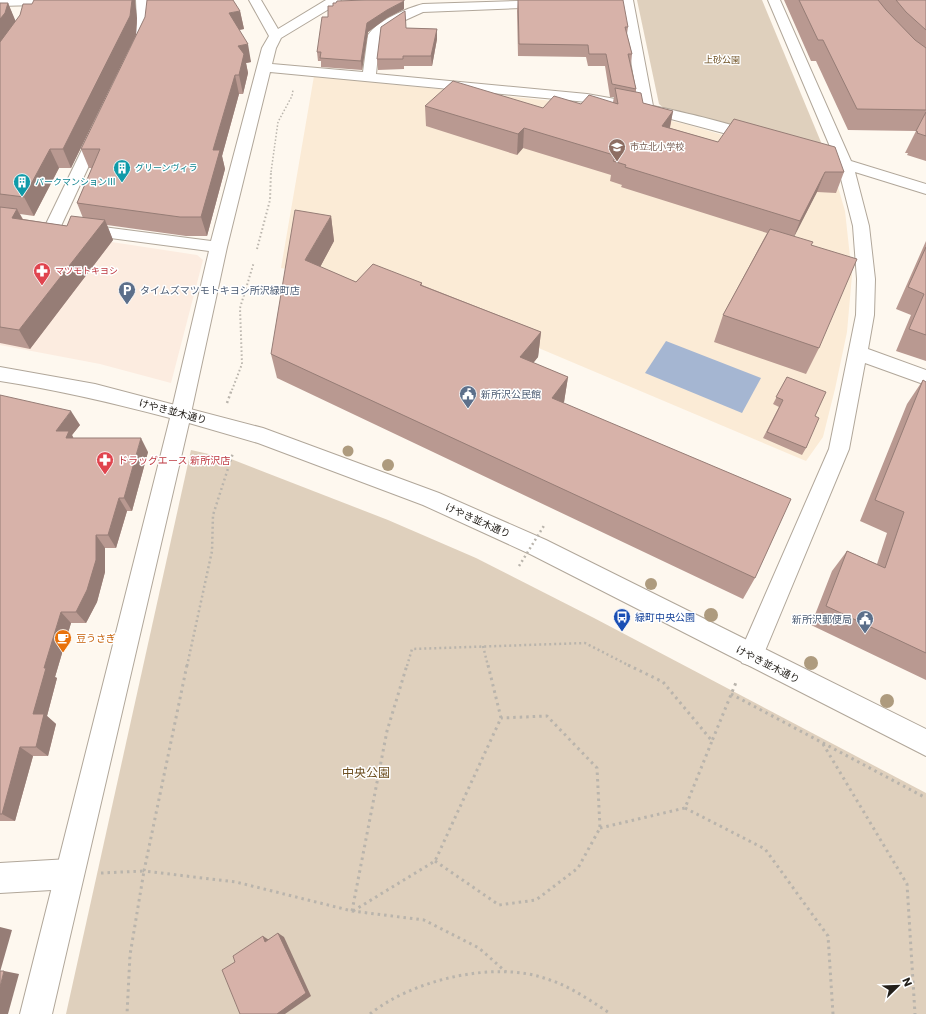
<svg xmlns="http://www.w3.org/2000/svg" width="926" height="1014" viewBox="0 0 926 1014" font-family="Poppins,'Noto Sans JP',sans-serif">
<rect width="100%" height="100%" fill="#fef8ef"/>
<path fill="#fcece0" d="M59 234 197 255 203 260 171 383 100 364 0 345V305Z"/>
<path fill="#fbebd6" d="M314 76 581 104 630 112 685 124 829 166 833 170 845 211 852 275 847 332 835 389 823 437 806 461 522 341 377 286 281 268Z"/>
<g fill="#dfd0bd">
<path d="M637 0H762L823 147 666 110 659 104Z"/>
<path d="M191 450 231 459 388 520 476 558 594 618 926 793V1014H66Z"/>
</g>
<path fill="#a5b6d2" d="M666 341 761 378 742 413 645 373Z"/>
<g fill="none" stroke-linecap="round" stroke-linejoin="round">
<g stroke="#b1a79a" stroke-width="2">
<g id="minor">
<path d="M0 0H80L78 3 74 4 0 6Z"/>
<path d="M136 0H148C151 16 152 35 143 49H133L131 46 137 23Z"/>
<path d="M249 0H261L278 29 326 0H341L339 3 281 38 276 48 272 64 363 72 368 35C377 21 407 8 423 4L552 0 554 3 552 6 548 7 423 12 401 22 380 36 376 74 587 94 638 103 621 0H633L653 106C669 109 758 129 764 138L762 141 757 142 671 119 587 102 270 72 227 247 191 413 188 418 181 421 174 418 171 413 209 251 80 234 74 233 72 229 74 225 80 224 211 241 262 48 269 36Z"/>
<path d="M768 0H780L851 161 926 184V194L855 172 869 226 875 279 874 315 868 349 926 370V385L865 363 849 449 760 663 751 666 742 663 739 655 829 449 856 315 857 279 853 226 838 167 829 164 826 161 829 158 834 156Z"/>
<path d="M98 127 103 128 105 131 61 226 59 230 53 231 47 230 45 226 91 131 93 128Z"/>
<path d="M69 859 79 864 84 874 79 884 69 889 0 893V863Z"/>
</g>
</g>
<g stroke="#b1a79a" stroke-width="2">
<path id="tertiary" d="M0 367 95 384 263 428 439 493 546 540 926 729V756L530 554 423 505 258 443 189 423 52 1014H20L170 418C113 403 58 390 0 381Z"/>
</g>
<path stroke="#b9b4ac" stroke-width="1.5" stroke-dasharray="1.5 2" stroke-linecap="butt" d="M271 172 278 122 292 96 293 90"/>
<g stroke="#b9b4ac" stroke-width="2" stroke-dasharray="1.5 2.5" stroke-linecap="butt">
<path d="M257 249 270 200 271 171"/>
<path d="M232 390 242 364 240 308 254 262"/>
</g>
<g stroke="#b9b4ac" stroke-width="2.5" stroke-dasharray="2 3" stroke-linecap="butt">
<path d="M227 403 232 389"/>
<path d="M483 646 488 666"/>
<path d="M187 666 212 551 213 515 233 453"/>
<path d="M407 666 412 649 585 643 630 666"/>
</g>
<g stroke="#b9b4ac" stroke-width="3" stroke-dasharray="2.5 4" stroke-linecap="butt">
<path d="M187 665 144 871 236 882 352 911 424 920 479 948 506 972"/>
<path d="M628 665 663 682 712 741 737 680"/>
<path d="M731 694 926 798"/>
<path d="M823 744 907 884 915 1014"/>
<path d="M685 808 765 849 828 936 833 1014"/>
<path d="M600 828 685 808 712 741"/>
<path d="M435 861 499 905 536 900 578 868 600 828 597 768 547 716 501 718"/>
<path d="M101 873 144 871 130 955 127 1014"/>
<path d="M352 911 387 731 407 665"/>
<path d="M353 911 435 861 501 718 488 665"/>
<path d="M370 1014C412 980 495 960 547 979 570 986 591 1001 611 1014"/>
</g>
<use href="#minor" fill="#fff" fill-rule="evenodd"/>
<use href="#tertiary" fill="#fff" fill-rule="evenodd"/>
<path stroke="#b9b4ac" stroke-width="2.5" stroke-dasharray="2 3" stroke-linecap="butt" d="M519 566 545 524"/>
</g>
<g fill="#ae9b7e">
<circle cx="348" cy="451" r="5.5"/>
<circle cx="388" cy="465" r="6"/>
<circle cx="651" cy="584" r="6"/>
<circle cx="711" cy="615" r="7"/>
<circle cx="811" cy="663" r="7"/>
<circle cx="887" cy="701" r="7"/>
</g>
<g fill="#b99991">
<path d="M518 0 628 27 627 34 632 54 631 65 636 89V92L643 103 673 111 670 128 718 142 844 172 836 193 817 192 794 236 811 245 819 348 806 374 714 342 723 315 767 233 621 187 622 185 610 181 611 175 523 148 517 155 426 126 425 106 543 108 581 104 613 102 614 97H610L605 66H588L586 57 518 56 517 11Z"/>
<path d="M784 0H926V161L907 155 908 153H905L916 131 848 130 816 61H811Z"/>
<path d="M0 3H8L15 21 137 18 136 35 71 168H59L34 216 20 214 23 219 67 226 83 218 77 203 92 168H89L81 149 240 11 244 29 239 30 251 62 246 63 248 73 243 94H239L222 156 225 169 207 236H186L107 225 113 240 30 349 0 343Z"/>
<path d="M333 6 404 9 387 18 368 32 362 70 321 67V61H318L317 52 328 17Z"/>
<path d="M406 28 437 29V39L432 66H404V69L378 70 377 59Z"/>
<path d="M331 216 334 241 320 267 356 282 422 283V285L541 332 538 357 533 363 568 377 564 402 563 403 755 578 743 599 277 378 271 354Z"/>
<path d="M926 241V361L896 351 911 315 896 309Z"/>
<path d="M787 377 815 416 806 448 802 455 763 438 779 407 773 404Z"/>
<path d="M923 380 926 382V680L811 625 832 571 847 551 877 564 887 533 860 521 907 404Z"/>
<path d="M0 395 80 425 72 435 73 438 148 452 132 511H127L116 548H105V572L97 602 86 623H71L55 677 57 678 47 716 56 724 48 756H33L15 821H0Z"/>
</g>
<g fill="#967d76">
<path d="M132 0H135L137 18 136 35 71 168 63 149Z"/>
<path d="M404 1V9L387 18 368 32 362 70 361 61 367 23 387 10Z"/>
<path d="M8 3 16 22 0 48V19Z"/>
<path d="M240 11 244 29 233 31 229 13Z"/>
<path d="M437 29V39L432 66 431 56Z"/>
<path d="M248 44 251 62 246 63 248 73 243 94 239 75 238 46Z"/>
<path d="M235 75 239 94 222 156 225 169 207 236 201 217 213 150Z"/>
<path d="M673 111 669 131 662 126Z"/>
<path d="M524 128 523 148 517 155 518 134Z"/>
<path d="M50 149 59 168 34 216 24 197Z"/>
<path d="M825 172 817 192 792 241 800 221Z"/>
<path d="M17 209 27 228 12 218Z"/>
<path d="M331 216 334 241 310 286 305 260Z"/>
<path d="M105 220 113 240 30 349 19 330Z"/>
<path d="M541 332 538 357 518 382 520 357Z"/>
<path d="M568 377 564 402 549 423 552 398Z"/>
<path d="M71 411 80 425 72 435 77 445 74 452 56 431Z"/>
<path d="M141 438 148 452 132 511 124 498Z"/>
<path d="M119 498 127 511 116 548 108 535Z"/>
<path d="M96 535 105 548V572L97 602 86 623 76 612Z"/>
<path d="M61 612 71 623 55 677 57 678 47 716 56 724 48 756 36 747 33 714 44 668Z"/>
<path d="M20 747 33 756 15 821 2 814Z"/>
<path d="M0 927 12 930 0 972Z"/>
<path d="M278 933 284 937 311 996 285 1014H277Z"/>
<path d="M263 936 269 940 265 942Z"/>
<path d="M4 971 19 974 8 1014H0V987Z"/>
</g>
<g fill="#d7b2a9" stroke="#967d76">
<path d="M34 0H132L130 16 63 149H50L24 197 0 194V42L20 15 23 4H32Z"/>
<path d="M147 0H233L240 11 229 13 248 44 238 46 244 54 239 75H235L213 150H220L201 217H180L77 203 100 149H81L145 17Z"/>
<path d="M366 0H404V1L387 10 367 23 361 61 320 58 321 52H317L322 17H328V6H333V3H336L337 1Z"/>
<path d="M518 0H623L628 27H625L632 54H628L636 89 612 84 606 54H589L588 45 519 44Z"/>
<path d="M799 0H878L886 10 915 40 926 48V110L857 109 823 40H818Z"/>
<path d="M896 0H926V30L906 12Z"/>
<path d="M0 3H8L5 13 0 19Z"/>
<path d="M405 11 406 28 437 29 431 56H403V59H377L381 27Z"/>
<path d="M453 81 543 108 554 96 581 104 589 95 618 104 615 88 641 93 643 103 673 111 662 126 718 142 734 119 835 147 844 172H825L800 221 625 167 626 165 613 161 617 156 524 128 518 134 425 106Z"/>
<path d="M926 112V136L917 133 918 132 916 131Z"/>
<path d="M0 207 17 209 12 218 67 226 71 216 105 220 19 330 0 327Z"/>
<path d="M295 210 331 216 305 260 356 282 373 264 422 283 420 285 541 332 520 357 568 377 552 398 791 499 755 578 271 354Z"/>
<path d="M770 229 813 242 811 245 857 259 819 348 723 315Z"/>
<path d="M926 247V335L909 329 924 294 908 287Z"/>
<path d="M787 377 826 392 815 416 819 418 806 448 767 432 783 400 776 397Z"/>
<path d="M923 380 926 382V653L826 606 847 551 885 568 904 512 875 500Z"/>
<path d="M0 395 71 411 56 431H69L66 438H141L124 498H119L108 535H96V560L87 590 76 612H61L44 668H46L33 714H44L36 747H20L2 814H0Z"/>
<path d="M278 933 306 993 277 1014H240L222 970 235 962 233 956 263 936 265 942Z"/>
<path d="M0 971H4L0 987Z"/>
</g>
<defs>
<g id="school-pin" transform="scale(0.9)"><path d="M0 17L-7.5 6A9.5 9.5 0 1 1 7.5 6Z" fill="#8d6e63" stroke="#fff"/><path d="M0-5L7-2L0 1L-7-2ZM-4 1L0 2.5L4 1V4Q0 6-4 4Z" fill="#fff"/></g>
<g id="building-pin" transform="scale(0.9)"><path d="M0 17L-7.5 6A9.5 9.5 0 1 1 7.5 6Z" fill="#0f9aa8" stroke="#fff"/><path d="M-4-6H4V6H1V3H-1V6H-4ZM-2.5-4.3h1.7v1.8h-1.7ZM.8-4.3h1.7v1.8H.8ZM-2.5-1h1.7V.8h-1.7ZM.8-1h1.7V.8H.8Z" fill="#fff"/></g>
<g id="pharmacy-pin" transform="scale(0.9)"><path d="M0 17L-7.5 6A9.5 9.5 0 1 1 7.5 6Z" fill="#e0444e" stroke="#fff"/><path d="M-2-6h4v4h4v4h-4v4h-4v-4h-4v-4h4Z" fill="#fff"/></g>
<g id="parking-pin" transform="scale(0.9)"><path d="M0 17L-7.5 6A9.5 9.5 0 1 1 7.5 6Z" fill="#5c6f8a" stroke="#fff"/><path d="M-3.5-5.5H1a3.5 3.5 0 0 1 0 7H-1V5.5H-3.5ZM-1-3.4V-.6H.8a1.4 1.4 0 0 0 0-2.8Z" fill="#fff"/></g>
<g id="civic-pin" transform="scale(0.9)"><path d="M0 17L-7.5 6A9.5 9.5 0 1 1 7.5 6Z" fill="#5c6f8a" stroke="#fff"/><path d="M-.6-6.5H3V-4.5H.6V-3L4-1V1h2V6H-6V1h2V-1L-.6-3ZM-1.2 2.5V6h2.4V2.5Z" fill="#fff"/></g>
<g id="bus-pin" transform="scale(0.9)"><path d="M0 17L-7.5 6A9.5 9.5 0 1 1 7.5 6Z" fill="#1a4fb4" stroke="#fff"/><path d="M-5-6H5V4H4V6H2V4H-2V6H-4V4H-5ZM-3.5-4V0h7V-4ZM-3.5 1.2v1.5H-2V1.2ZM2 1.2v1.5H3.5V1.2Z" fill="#fff"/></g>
<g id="cafe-pin" transform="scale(0.9)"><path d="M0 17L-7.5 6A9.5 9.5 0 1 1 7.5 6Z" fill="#e8710a" stroke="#fff"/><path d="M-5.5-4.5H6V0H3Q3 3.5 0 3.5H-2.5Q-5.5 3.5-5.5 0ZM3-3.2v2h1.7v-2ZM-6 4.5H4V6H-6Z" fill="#fff"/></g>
</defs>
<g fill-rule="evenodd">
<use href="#school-pin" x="617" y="147"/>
<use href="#building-pin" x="122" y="168"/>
<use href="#building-pin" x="22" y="182"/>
<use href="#pharmacy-pin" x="42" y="271"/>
<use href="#parking-pin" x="127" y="290"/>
<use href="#civic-pin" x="468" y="394"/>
<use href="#pharmacy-pin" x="105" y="460"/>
<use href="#bus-pin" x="622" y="617"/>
<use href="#civic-pin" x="865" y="619"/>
<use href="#cafe-pin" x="63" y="638"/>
</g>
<g text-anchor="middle" stroke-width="3" stroke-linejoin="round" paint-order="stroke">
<g font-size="9" fill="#6d4f21" stroke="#fff">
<text x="722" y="63">上砂公園</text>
</g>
<g font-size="9" fill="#785e54" stroke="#fff" text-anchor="start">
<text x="630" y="150">市立北小学校</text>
</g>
<g font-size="9" fill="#0d838f" stroke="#fff" text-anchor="start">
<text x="135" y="171">グリーンヴィラ</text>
<text x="35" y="185">パークマンションⅢ</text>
</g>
<g font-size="9" fill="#be3a42" stroke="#fff" text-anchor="start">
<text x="55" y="274">マツモトキヨシ</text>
</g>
<g font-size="10" fill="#4e5e75" stroke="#fff" text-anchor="start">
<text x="140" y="294">タイムズマツモトキヨシ所沢緑町店</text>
<text x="481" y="398">新所沢公民館</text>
<text x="852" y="623" text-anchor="end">新所沢郵便局</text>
</g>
<g font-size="10" fill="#24201b" stroke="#fff">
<text transform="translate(173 411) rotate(15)" y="4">けやき並木通り</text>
<text transform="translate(478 520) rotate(24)" y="4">けやき並木通り</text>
<text transform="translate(768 664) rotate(27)" y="4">けやき並木通り</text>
</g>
<g font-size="10" fill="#be3a42" stroke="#fff" text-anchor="start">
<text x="118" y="464">ドラッグエース 新所沢店</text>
</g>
<g font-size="10" fill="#164399" stroke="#fff" text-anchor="start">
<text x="635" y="621">緑町中央公園</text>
</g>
<g font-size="10" fill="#c56008" stroke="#fff" text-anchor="start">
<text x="76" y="642">豆うさぎ</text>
</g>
<g font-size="12" fill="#6d4f21" stroke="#fff">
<text x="366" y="777">中央公園</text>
</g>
</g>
<g transform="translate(898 986) rotate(67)" stroke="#ffffff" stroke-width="3" paint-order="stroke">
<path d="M0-3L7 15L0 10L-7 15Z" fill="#24201b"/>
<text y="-6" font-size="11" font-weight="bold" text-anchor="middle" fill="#24201b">N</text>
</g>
</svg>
